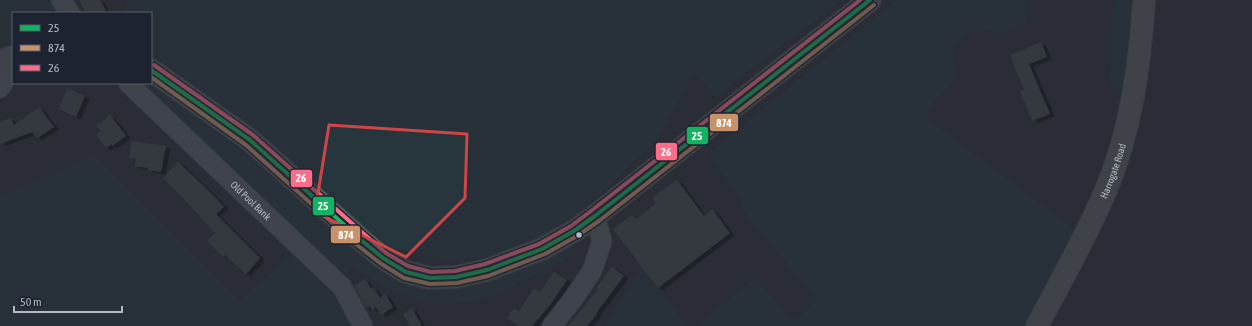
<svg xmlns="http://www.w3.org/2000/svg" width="1252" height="326" viewBox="0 0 1252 326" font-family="'Asap Condensed',sans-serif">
<defs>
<filter id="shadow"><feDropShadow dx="4.5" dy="2.5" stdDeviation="0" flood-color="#0009"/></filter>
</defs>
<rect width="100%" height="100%" fill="#2a2d36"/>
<g fill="#27363c">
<path d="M0 0H53L61 13H13V40L0 44Z"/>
<path d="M127 0H842L717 95 694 73 657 140 577 215 522 248 487 256 452 261 392 248 345 212 174 69 151 55V13H125Z"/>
<path d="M897 0H1026V20L1000 32 972 28 954 45 956 78 935 99 924 117 1076 231 1025 326H698L755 278 793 322 818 300 745 213 742 200 708 154Z"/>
<path d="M1116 0H1131L1123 91 1110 85Z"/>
<path d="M140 83H151L439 287 568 242 575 254 564 261 499 293 467 302 436 304 383 285 352 267 341 276 326 265 284 216Z"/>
<path d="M95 157 239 301 275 270 294 251 346 304 357 326H0V198Z"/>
<path d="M642 267 687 326H605Z"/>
</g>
<g fill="#41444c" filter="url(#shadow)">
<path d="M79 0H100L107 13H86Z"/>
<path d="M1041 42 1047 57 1029 64 1050 114 1032 121 1020 91 1024 90 1010 55Z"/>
<path d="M67 88 85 96 76 117 58 109Z"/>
<path d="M39 107 54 127 37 138 32 132 0 144V122L11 118 14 125Z"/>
<path d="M110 115 126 136 112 146 111 144 106 148 96 135 101 131 96 126Z"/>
<path d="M131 141 166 146 161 172 148 170V168L135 166 136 159 129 158Z"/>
<path d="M178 162 206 188 224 207 216 214 260 258 246 274 225 255 223 257 207 241 215 233 180 195 163 178Z"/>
<path d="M677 180 704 216 712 209 730 233 658 288 613 229 632 215 636 219 656 203 652 198Z"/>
<path d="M612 267 624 276 596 313 597 314 587 326H568L598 289 596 288Z"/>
<path d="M554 272 567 280 550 305 532 326H518L507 318 514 308 519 311 534 288 540 292Z"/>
<path d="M365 279 371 289 373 287 380 298 385 294 393 307 381 315 376 307 372 310 370 306 366 308 354 286Z"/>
<path d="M412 308 422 326H410L403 314Z"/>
</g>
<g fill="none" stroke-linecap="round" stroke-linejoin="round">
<g stroke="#474a51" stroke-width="21">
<g id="minor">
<path d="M61 0 70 13"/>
<path id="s1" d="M128 83 342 287 363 326"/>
<path d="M0 88 3 84 5 59"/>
<path d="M552 326 573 299 592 271 602 241 595 216"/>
</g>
</g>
<g stroke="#474952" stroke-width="24">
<g id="highway">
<path d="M0 61 13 57"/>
<path d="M151 70 250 140 361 240 383 258 406 272 430 278 456 277 487 270 542 249 574 231 595 216 870 0"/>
<path id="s2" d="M1037 326C1061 281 1086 237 1106 190 1131 131 1140 64 1144 0"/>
</g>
</g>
<use href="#minor" stroke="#595d65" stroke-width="19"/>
<use href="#highway" stroke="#595c5e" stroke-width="22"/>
<g stroke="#1d2331" stroke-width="7">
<path id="bus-1" d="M151 70 250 140 361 240 383 258 406 272 430 278 456 277 487 270 542 249 574 231 595 216 870 0"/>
</g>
<g stroke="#1d2331" stroke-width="7">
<path id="bus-2" d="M151 77 246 145 357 245 380 263 404 278 430 284 457 283 488 276 545 254 577 236 599 221 874 5"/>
</g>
<g stroke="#1d2331" stroke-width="7">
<path id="bus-3" d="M154 65 253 135 365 235 386 253 408 266 431 272 455 271 485 264 539 244 571 226 591 211 860 0"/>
</g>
<use href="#bus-1" stroke="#13b361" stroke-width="4"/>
<use href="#bus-2" stroke="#c7916a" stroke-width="4"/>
<use href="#bus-3" stroke="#fb6d88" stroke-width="4"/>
</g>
<path d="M0 0H1252V326H0ZM329 125 467 134 465 198 406 257 315 212Z" fill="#2a2d36" fill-opacity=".55" fill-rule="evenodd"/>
<path fill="none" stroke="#cf4548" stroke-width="3" stroke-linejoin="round" d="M329 125 467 134 465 198 406 257 315 212Z"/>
<circle fill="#b3b9c7" stroke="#1d2331" stroke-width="1.5" cx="579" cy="235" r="3.5"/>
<g text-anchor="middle" stroke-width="4" stroke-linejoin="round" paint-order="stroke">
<g font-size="10" fill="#b3b9c7" stroke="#1d2331">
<text dy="4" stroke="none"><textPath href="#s2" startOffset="173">Harrogate Road</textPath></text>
<text dy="4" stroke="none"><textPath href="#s1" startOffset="170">Old Pool Bank</textPath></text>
</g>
</g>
<g stroke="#1d2331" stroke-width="1.5">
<rect x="709" y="113" width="30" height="19" rx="4" fill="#c7916a"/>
<rect x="686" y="126" width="23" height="19" rx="4" fill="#13b361"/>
<rect x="655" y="142" width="23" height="19" rx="4" fill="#fb6d88"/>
<rect x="290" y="169" width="23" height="19" rx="4" fill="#fb6d88"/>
<rect x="312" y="196" width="23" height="20" rx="4" fill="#13b361"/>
<rect x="330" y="225" width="31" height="19" rx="4" fill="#c7916a"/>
</g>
<g font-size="11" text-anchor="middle" font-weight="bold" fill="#fff">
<text x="724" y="127">874</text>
<text x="697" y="140">25</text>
<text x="666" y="156">26</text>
<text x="301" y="182">26</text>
<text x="323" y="210">25</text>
<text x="346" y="239">874</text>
</g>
<rect x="12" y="12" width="140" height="72" fill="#1d2331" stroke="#595f6d"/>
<rect x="20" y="25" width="20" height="6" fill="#13b361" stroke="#595f6d"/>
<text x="48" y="32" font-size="12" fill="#b3b9c7">25</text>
<rect x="20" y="45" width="20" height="6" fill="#c7916a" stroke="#595f6d"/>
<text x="48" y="52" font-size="12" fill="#b3b9c7">874</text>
<rect x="20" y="65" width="20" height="6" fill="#fb6d88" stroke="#595f6d"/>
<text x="48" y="72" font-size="12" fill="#b3b9c7">26</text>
<path d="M14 306v6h108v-6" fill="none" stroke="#b3b9c7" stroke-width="2"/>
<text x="20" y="306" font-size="12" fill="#b3b9c7" stroke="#1d2331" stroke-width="3" paint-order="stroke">50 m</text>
</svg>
